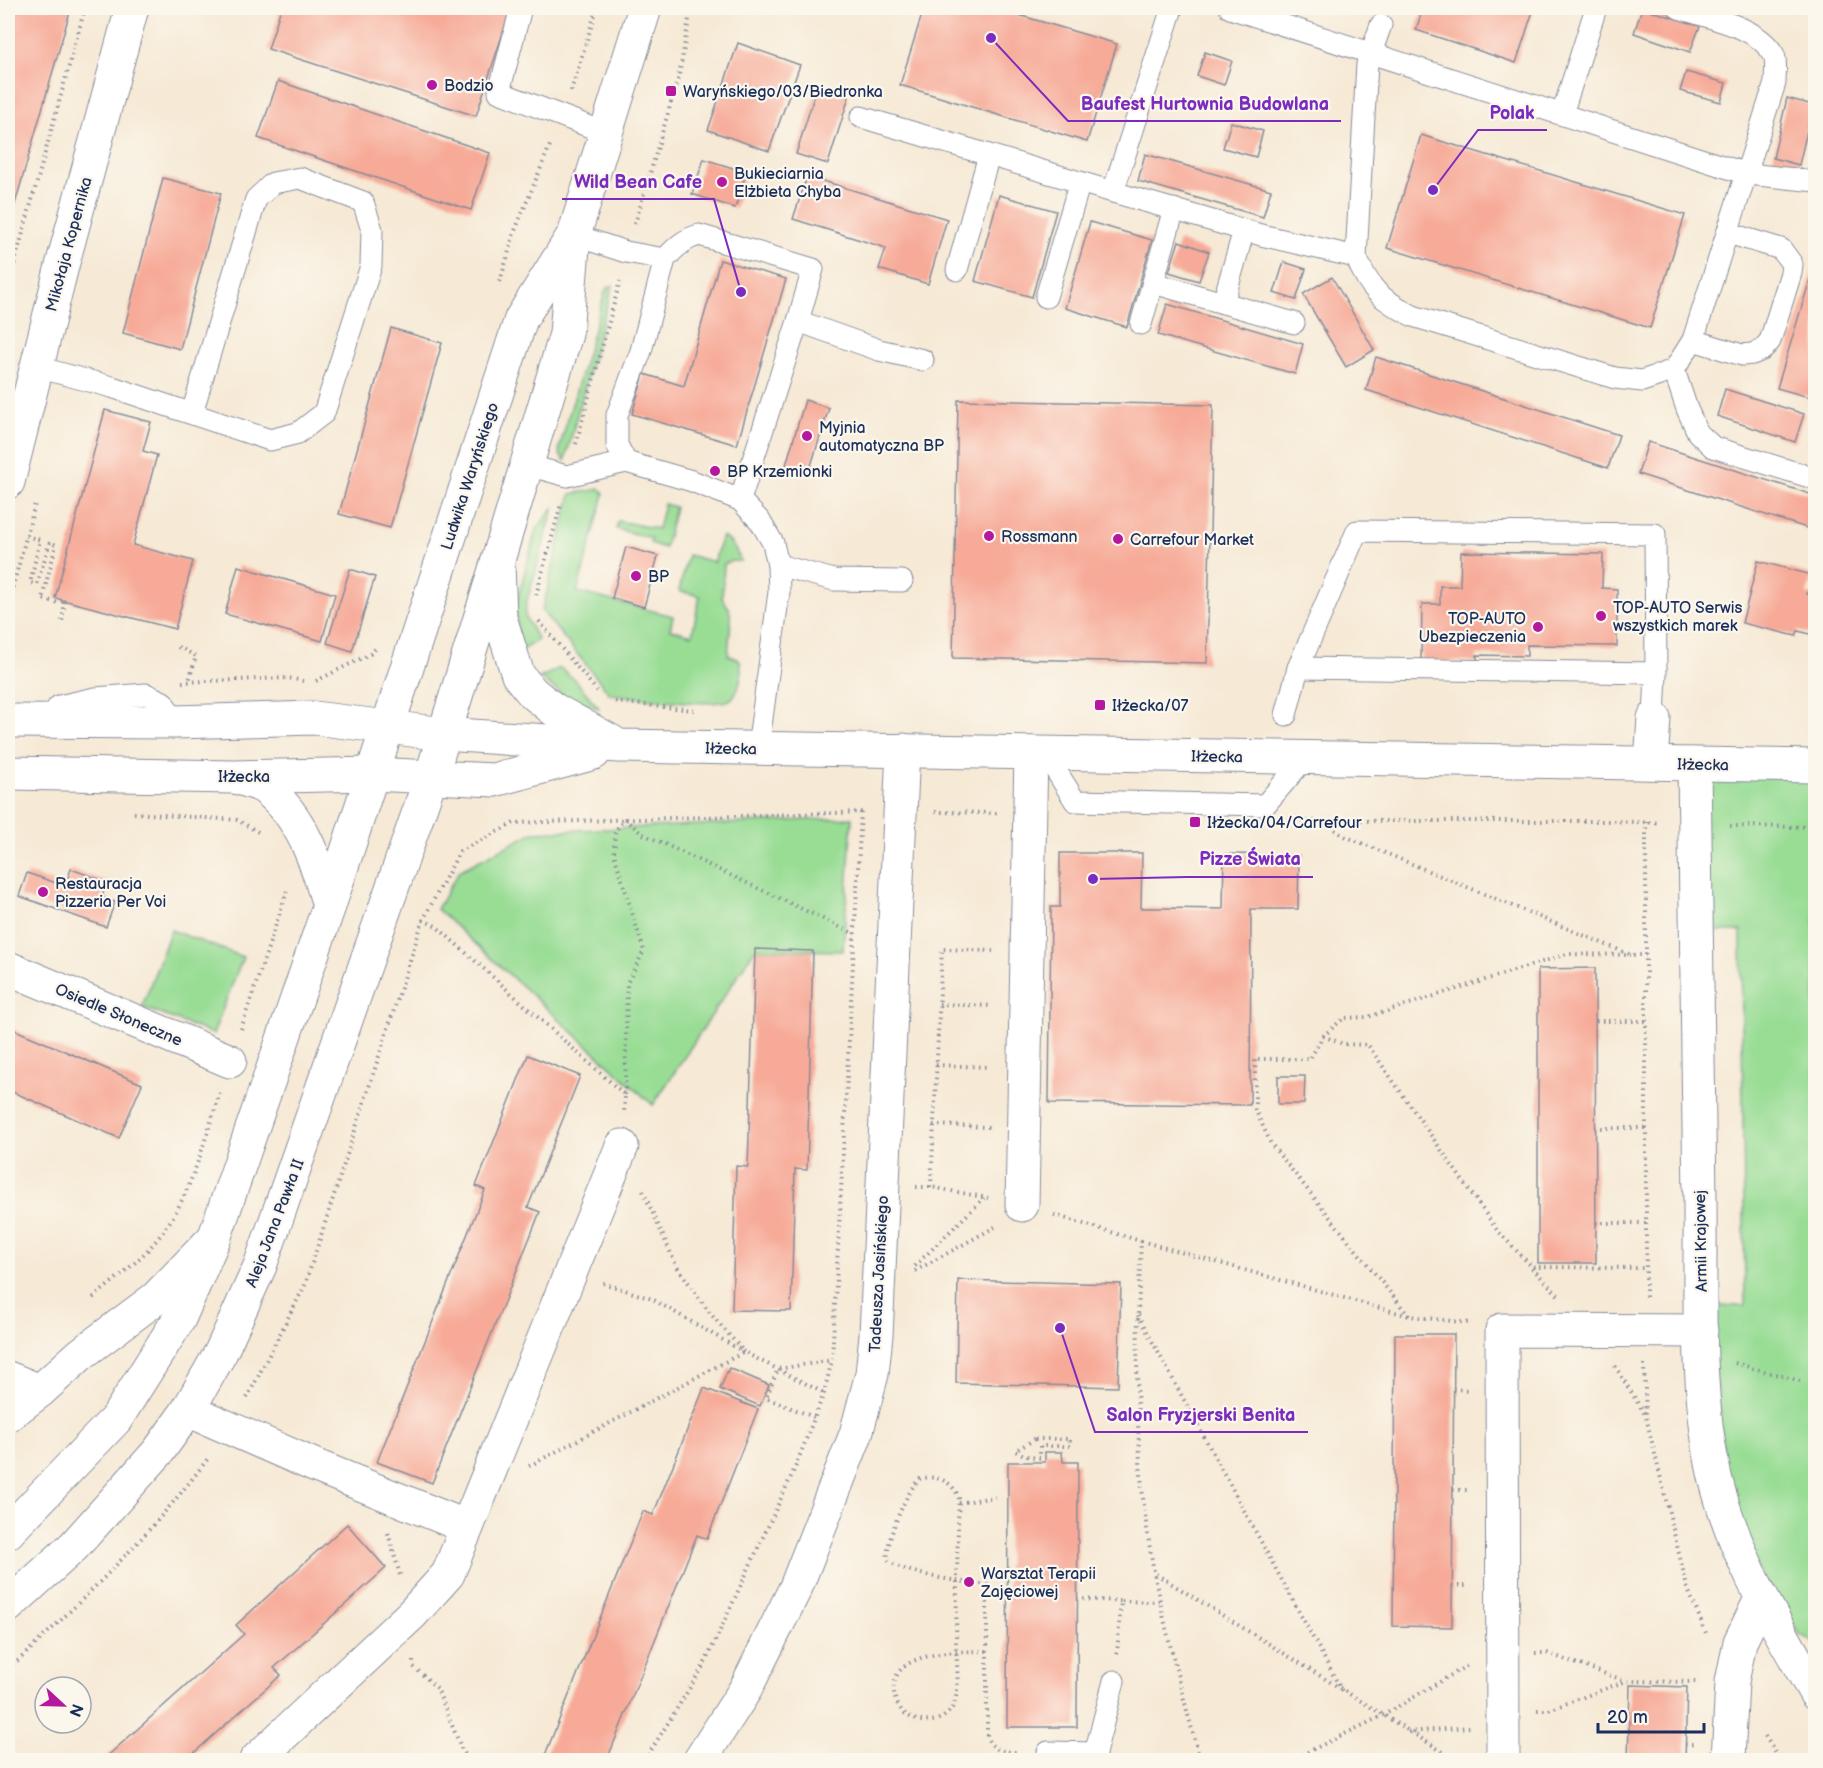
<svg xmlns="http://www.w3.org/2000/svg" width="1823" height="1768" viewBox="0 0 1823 1768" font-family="'Balsamiq Sans',sans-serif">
<rect width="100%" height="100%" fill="#fbf7ec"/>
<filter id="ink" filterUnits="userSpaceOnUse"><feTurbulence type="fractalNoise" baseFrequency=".0167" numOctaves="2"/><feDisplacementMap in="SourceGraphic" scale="12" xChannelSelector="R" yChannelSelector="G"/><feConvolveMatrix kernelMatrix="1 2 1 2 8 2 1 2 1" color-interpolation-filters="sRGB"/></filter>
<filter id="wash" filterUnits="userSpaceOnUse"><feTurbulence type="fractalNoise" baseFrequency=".008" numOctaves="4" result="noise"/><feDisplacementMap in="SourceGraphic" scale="24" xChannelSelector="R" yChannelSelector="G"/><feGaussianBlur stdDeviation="1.35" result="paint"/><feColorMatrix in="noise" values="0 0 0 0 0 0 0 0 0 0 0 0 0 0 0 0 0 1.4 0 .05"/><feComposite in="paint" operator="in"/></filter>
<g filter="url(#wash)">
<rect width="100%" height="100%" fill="#f6e9d5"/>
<g fill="#99dd95" stroke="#5a867a" stroke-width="1.5">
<path d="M613 285 600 329 565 461 560 455 559 449 606 289Z"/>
<path d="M600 489 604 493 603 498 577 592 673 616 670 629 692 635 700 596 679 591 688 555 714 562 722 536C732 541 736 551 741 561H731L724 564 722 598 729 608 731 620 728 655 740 660C742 671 741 691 731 699 719 709 630 696 610 694L542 611 571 494Z"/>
<path d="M664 504 675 507 665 548 650 543 651 538 616 529 618 521 658 529Z"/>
<path d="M554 507 526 605 525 616 538 640 520 651 515 608 536 530Z"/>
<path d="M560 668 574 679 599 708C574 703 559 694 540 678Z"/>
<path d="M1694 764 1815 766V1643L1799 1634 1729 1523 1709 1306H1745L1741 931H1705Z"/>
<path d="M852 818 843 951 755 949 653 1105 437 909 459 871 534 832Z"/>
<path d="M171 930 243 957 213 1034 142 1007Z"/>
</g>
<g id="blocks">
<g fill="#f7aa98">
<path d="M13 8H71L11 218 8 217V28Z"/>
<path d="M281 8H511L476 116 268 49Z"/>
<path d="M924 8H995L1117 44 1087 142 900 85Z"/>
<path d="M1423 8H1534L1516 63 1416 30Z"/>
<path d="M1642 8 1700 26 1690 52 1634 33Z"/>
<path d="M738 43 800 65 769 151 708 130Z"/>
<path d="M1205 52 1232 61 1224 85 1197 76Z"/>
<path d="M1686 72 1726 83 1721 102 1680 91Z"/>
<path d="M278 81 490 153 471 210 258 138Z"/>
<path d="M817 87 849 97 828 164 796 154Z"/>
<path d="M1787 98 1813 105 1799 165 1773 158Z"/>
<path d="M1231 122 1263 131 1256 157 1223 148Z"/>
<path d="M1421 135 1685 215 1650 328 1387 248Z"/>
<path d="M1145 154 1271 190 1263 217 1138 181Z"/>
<path d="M704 159 746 172 735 208 692 194Z"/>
<path d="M807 176 947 219 928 284 879 269 886 248 793 219Z"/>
<path d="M163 178 221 193 180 349 123 333Z"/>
<path d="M999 195 1056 211 1032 297 975 281Z"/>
<path d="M1090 222 1152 240 1127 327 1065 308Z"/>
<path d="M1179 241 1209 252 1199 281 1169 272Z"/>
<path d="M720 260 786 279 737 445 632 414 644 374 684 386Z"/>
<path d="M1284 262 1306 269 1296 300 1274 293Z"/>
<path d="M1815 263H1816V399L1777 388Z"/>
<path d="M1332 277 1374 350 1346 367 1303 294Z"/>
<path d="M1167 304 1303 344 1295 374 1158 335Z"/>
<path d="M391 328 442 343 390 528 339 514Z"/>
<path d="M1376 357 1619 435 1608 468 1366 390Z"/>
<path d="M1725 389 1804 414 1795 442 1717 416Z"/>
<path d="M805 400 829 408 809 472 786 465Z"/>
<path d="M958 400 1213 405 1207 663 953 658Z"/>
<path d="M105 410 151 422 143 451 157 455 133 545 193 561 175 629 55 598Z"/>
<path d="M1648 442 1816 496V531L1638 474Z"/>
<path d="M626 547 658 556 644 607 612 598Z"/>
<path d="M1461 552 1603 554 1602 588 1617 589V646L1527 645V656L1477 655V662L1421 661 1422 604H1440V586H1460Z"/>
<path d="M1758 561 1812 575 1807 594 1816 596 1814 635 1798 631 1796 636 1742 623Z"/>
<path d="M238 566 335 594 322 641 225 614Z"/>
<path d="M350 569 375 577 352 651 327 643Z"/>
<path d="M1060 853H1142L1141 908H1164L1223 909 1224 854 1299 855 1298 909H1251L1250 1105 1049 1103 1051 907H1060Z"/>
<path d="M71 869 107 882 102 897 115 902 106 927 19 896 27 873 65 886Z"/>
<path d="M755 949 813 951 807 1170 795 1169 791 1311 732 1310 736 1166 748 1167Z"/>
<path d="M1595 968 1596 1263H1538V969Z"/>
<path d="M8 1027 142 1084 119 1138 8 1090Z"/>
<path d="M528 1055 580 1076 528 1207 540 1212 432 1483 377 1462 485 1190 476 1186Z"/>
<path d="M1278 1076H1305L1304 1104H1278Z"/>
<path d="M958 1280 1121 1284 1118 1387 956 1383Z"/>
<path d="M1395 1334H1454L1452 1627 1393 1626Z"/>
<path d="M729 1368 769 1385 760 1406 720 1389Z"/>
<path d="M704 1388 758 1409 707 1539 697 1535 607 1760H543L643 1511 653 1515Z"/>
<path d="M1045 1452H1062L1063 1462H1078L1077 1727H1007L1008 1462H1045Z"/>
<path d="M347 1524 386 1568 274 1668 281 1675 186 1760H103L244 1634 236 1625Z"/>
<path d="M1630 1685 1687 1687 1685 1760H1628Z"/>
</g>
</g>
</g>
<g filter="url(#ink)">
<use href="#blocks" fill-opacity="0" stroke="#888c9a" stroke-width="1.5"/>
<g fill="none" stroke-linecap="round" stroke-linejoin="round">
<g stroke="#888c9a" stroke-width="23">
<g id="service">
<path d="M521 8 499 92 606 133"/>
<path d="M1172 8 1113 192 1261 235 1356 257 1367 64 1381 25"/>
<path d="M1230 8 1747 174 1816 181"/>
<path d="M1562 114 1596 8"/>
<path d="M861 117 1113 192"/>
<path d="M574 235 626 252 665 259C675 248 684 239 699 235L813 269 798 321 740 500"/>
<path d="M1356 257C1371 292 1380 298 1413 316L1615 378 1642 381 1674 370 1693 340 1775 83C1775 75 1777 62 1774 55 1758 26 1709 18 1679 8"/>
<path d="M957 270 989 155"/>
<path d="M1153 283 1294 323"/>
<path d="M1046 297 1080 182"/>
<path d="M1223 303 1244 230"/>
<path d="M798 321 879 350 923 360"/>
<path d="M1141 324 1174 209"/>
<path d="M1693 340 1742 355 1752 354 1762 350 1770 341 1791 273 1792 264 1781 249 1728 233"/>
<path d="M37 367 112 387 270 440 298 433 324 413 371 266 372 230 363 202 300 178 273 183 256 199 192 413"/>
<path d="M1674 370 1687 409 1698 433 1713 447 1816 479"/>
<path d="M626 462 617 445V415L641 351 665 259"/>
<path d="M527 465 567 476 626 462 692 481 740 500 760 521 773 543 778 565 779 592 758 748"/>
<path d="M778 565 834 580 902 581"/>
<path d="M1286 715 1298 668"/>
<path d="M1654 718 1656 673 1655 534 1357 531 1298 668 1656 673"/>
<path d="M47 720 59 706 95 698 146 694 163 702 175 722"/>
<path d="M1045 753 1075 801 1265 805 1305 758"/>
<path d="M1048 1752 1095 1753"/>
<path d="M1095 1760V1753L1114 1681"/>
</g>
</g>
<g stroke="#888c9a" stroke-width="35">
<g id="minor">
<path d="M8 482 62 266 132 8"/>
<path d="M1651 763 1654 718"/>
<path d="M1694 764C1697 910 1698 1055 1700 1200 1701 1291 1695 1389 1715 1477 1734 1555 1776 1626 1816 1694"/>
<path d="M8 968 230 1061"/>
<path d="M1022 1205 1031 753"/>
<path d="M8 1378 40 1391"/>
<path d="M188 1410 316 1466 467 1527"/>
<path d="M8 1415 40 1391 81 1354 156 1298 214 1238"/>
<path d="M256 1760 412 1614 448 1574 622 1146"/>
<path d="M700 1760 745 1690 796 1587 856 1434 872 1374 876 1335 903 750"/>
<path d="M1503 1760 1502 1330 1701 1331"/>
<path d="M1728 1760 1732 1682 1740 1642 1762 1597"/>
</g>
</g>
<g stroke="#888c9a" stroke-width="35">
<g id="tertiary">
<path d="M498 564 500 618 518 675 532 692 553 709 612 742"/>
<path d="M8 721 175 722 314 718 444 734 619 746 1816 766"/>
<path d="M8 773 234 777 372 774 494 780 594 753"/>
<path d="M239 778C247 781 258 783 265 788 302 816 317 863 329 906"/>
</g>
</g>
<g stroke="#888c9a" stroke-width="35">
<g id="secondary">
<path d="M8 1532 116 1419 179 1319 215 1236 329 906 521 319 571 239"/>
<path d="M8 1606 74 1546 158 1452 188 1410 221 1352 260 1266 431 777 498 560 566 334 574 235 645 8"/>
</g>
</g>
<g stroke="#888c9a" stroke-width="4" stroke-dasharray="1.5 4.5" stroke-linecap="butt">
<path d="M571 91 597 8"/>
<path d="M635 224 679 76 691 8"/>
<path d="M8 241 20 242"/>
<path d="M500 282 514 233 551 143"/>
<path d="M8 287 85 8"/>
<path d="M576 444 620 281"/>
<path d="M26 536 40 540 30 583 37 584 50 542 56 545 42 599 60 603 65 600 62 622"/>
<path d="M536 595 561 504"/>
<path d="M8 605 35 504"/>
<path d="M539 621 597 691"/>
<path d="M178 647 196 656 189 681"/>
<path d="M316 681 370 654 375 649"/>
<path d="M182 682 288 678 303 681"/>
<path d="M615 702 694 710"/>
<path d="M935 812 997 813"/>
<path d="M134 813 237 820 258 832"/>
<path d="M1289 821H1610L1660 823"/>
<path d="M1325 823 1342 835 1631 955H1646"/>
<path d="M1730 826 1816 827"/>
<path d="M423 920 436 926 625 1095 624 1113"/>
<path d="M939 1004 992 1006"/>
<path d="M1596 1021H1646"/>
<path d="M241 1029 287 891"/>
<path d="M1323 1036 1343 1044 1368 1045 1497 1230 1532 1267 1646 1268"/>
<path d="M936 1065 989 1067"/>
<path d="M625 1095 627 983 644 951 614 854 615 831 625 819 641 833 855 934"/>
<path d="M933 1125 990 1127"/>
<path d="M1595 1128H1646"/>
<path d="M916 1187H931L988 1198"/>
<path d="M931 1187 942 949 993 951"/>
<path d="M1054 1215 1141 1241C1137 1330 1134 1418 1144 1506 1154 1593 1178 1676 1200 1760"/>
<path d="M1596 1223H1646"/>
<path d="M1141 1241 1409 1316 1469 1323"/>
<path d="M915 1266 984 1198"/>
<path d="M1532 1268 1558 1295"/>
<path d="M915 1271 995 1227"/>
<path d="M603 1283 652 1299 744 1352 709 1312 676 1265 643 1191"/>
<path d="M1646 1297V822"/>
<path d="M93 1298C113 1281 136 1264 154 1243 190 1202 203 1144 220 1093"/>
<path d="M1138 1315 1342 1691"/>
<path d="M1409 1316 1271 1144 1255 1109V1059H1310L1323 1036 1344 1018 1368 1017 1567 954 1631 955"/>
<path d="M1735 1363 1800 1381"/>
<path d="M1644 1364 1646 1417 1687 1587 1706 1633"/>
<path d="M1615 1366 1646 1416"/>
<path d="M1453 1389 1469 1390"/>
<path d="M247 1398 305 1285 423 920 460 851 514 823 865 812"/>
<path d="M814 1417 766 1398 778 1369 832 1360"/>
<path d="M1035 1439H1070V1446H1040V1458L1029 1457 1015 1451Z"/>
<path d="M529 1466 744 1352 824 1393"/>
<path d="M1453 1490H1469"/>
<path d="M959 1503 995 1497"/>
<path d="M388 1533 400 1575"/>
<path d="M1156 1574 1456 1760"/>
<path d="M1452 1586H1469"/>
<path d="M1077 1599 1121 1601"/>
<path d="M987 1651C960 1652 895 1650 894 1687 892 1725 945 1734 955 1701 960 1685 956 1658 956 1641 957 1594 957 1547 959 1499 954 1482 937 1474 920 1479 907 1489 884 1544 888 1560 903 1575 965 1582 987 1585V1737C993 1752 1006 1752 1020 1752"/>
<path d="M1535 1653H1547L1626 1681"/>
<path d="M1117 1654 1121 1601 1159 1602"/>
<path d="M413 1661V1666L437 1688 462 1750 469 1760"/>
<path d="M8 1669 21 1658C88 1595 154 1531 209 1457"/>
<path d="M1537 1710H1549L1626 1681 1698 1682"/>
<path d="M1408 1732 1470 1727"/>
<path d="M1765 1736 1780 1760"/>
<path d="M1685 1744H1695"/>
<path d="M645 1760 704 1665 795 1468 824 1393 832 1360 861 812"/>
<path d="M1291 1760 1382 1716 1468 1665"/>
</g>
<use href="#service" stroke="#fff" stroke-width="21"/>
<use href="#minor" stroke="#fff" stroke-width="33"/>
<use href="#tertiary" stroke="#fff" stroke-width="33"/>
<use href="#secondary" stroke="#fff" stroke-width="33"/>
</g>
</g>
<g fill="#b5179e" stroke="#fbf7ec" stroke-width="2">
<circle cx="432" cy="85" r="6"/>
<rect x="665" y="85" width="12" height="12" rx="3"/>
<circle cx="722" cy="182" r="6"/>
<circle cx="807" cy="436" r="6"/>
<circle cx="715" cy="471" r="6"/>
<circle cx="989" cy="536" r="6"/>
<circle cx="1118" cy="539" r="6"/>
<circle cx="636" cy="576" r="6"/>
<circle cx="1601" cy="616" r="6"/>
<circle cx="1538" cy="627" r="6"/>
<rect x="1094" y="699" width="12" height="12" rx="3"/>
<rect x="1189" y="816" width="12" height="12" rx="3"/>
<circle cx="43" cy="892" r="6"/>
<circle cx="969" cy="1582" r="6"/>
</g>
<g text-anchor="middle" stroke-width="4.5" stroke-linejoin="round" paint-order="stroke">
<g font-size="16" fill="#1b2f5e" stroke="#fbf7ec" text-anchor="start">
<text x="444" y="91">Bodzio</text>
<text x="683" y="97">Waryńskiego/03/Biedronka</text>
<text x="734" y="179">Bukieciarnia<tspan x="734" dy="18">Elżbieta Chyba</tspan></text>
<text x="819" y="433">Myjnia<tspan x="819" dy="18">automatyczna BP</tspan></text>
<text x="727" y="477">BP Krzemionki</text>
<text x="1001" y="542">Rossmann</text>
<text x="1130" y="545">Carrefour Market</text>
<text x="648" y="582">BP</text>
<text x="1613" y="613">TOP-AUTO Serwis<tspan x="1613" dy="18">wszystkich marek</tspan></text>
<text x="1526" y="624" text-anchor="end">TOP-AUTO<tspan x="1526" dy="18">Ubezpieczenia</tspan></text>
<text x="1112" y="711">Iłżecka/07</text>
<text x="1207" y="828">Iłżecka/04/Carrefour</text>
<text x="55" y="889">Restauracja<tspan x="55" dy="18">Pizzeria Per Voi</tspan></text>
<text x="981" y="1579">Warsztat Terapii<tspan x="981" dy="18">Zajęciowej</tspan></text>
</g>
<g font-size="16" fill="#1b2f5e" stroke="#fbf7ec">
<text transform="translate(68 244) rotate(-75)" y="6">Mikołaja Kopernika</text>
<text transform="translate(469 476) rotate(-72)" y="6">Ludwika Waryńskiego</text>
<text transform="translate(731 748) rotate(1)" y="6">Iłżecka</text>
<text transform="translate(1217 756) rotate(1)" y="6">Iłżecka</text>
<text transform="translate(1703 764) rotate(1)" y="6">Iłżecka</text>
<text x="244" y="782">Iłżecka</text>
<text transform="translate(119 1014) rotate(23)" y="6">Osiedle Słoneczne</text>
<text transform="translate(274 1223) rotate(-69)" y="6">Aleja Jana Pawła II</text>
<text transform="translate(1700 1241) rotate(-91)" y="6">Armii Krajowej</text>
<text transform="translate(878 1274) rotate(-87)" y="6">Tadeusza Jasińskiego</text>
</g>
</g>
<path fill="none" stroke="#7b2cbf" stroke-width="2" d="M991 38L1068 121H1341M1433 190L1478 130H1547M741 292L714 199H562M1093 879L1187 877H1313M1060 1328L1095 1432H1308"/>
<g fill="#7b2cbf" stroke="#fbf7ec" stroke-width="2">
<circle cx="991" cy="38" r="6"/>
<circle cx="1433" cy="190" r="6"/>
<circle cx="741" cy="292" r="6"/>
<circle cx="1093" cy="879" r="6"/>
<circle cx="1060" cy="1328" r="6"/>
</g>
<g font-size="18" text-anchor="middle" font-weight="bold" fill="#7b2cbf" stroke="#fbf7ec" stroke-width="4.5" stroke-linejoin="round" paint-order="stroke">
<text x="1205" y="110">Baufest Hurtownia Budowlana</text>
<text x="1512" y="119">Polak</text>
<text x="638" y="188">Wild Bean Cafe</text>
<text x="1250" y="865">Pizze Świata</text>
<text x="1201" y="1421">Salon Fryzjerski Benita</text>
</g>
<rect width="1823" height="1768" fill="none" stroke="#fbf7ec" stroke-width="30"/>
<g transform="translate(63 1705) rotate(112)"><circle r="28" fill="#fbf7ec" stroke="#a1a7b3" stroke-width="1.5"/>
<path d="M0-4.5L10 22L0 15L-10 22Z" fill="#b5179e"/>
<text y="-9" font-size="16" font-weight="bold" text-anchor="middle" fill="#1b2f5e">N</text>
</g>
<path d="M1598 1723v9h106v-9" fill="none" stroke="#1b2f5e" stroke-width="3"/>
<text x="1607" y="1723" font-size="18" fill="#1b2f5e" stroke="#fbf7ec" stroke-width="4.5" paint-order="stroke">20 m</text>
</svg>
